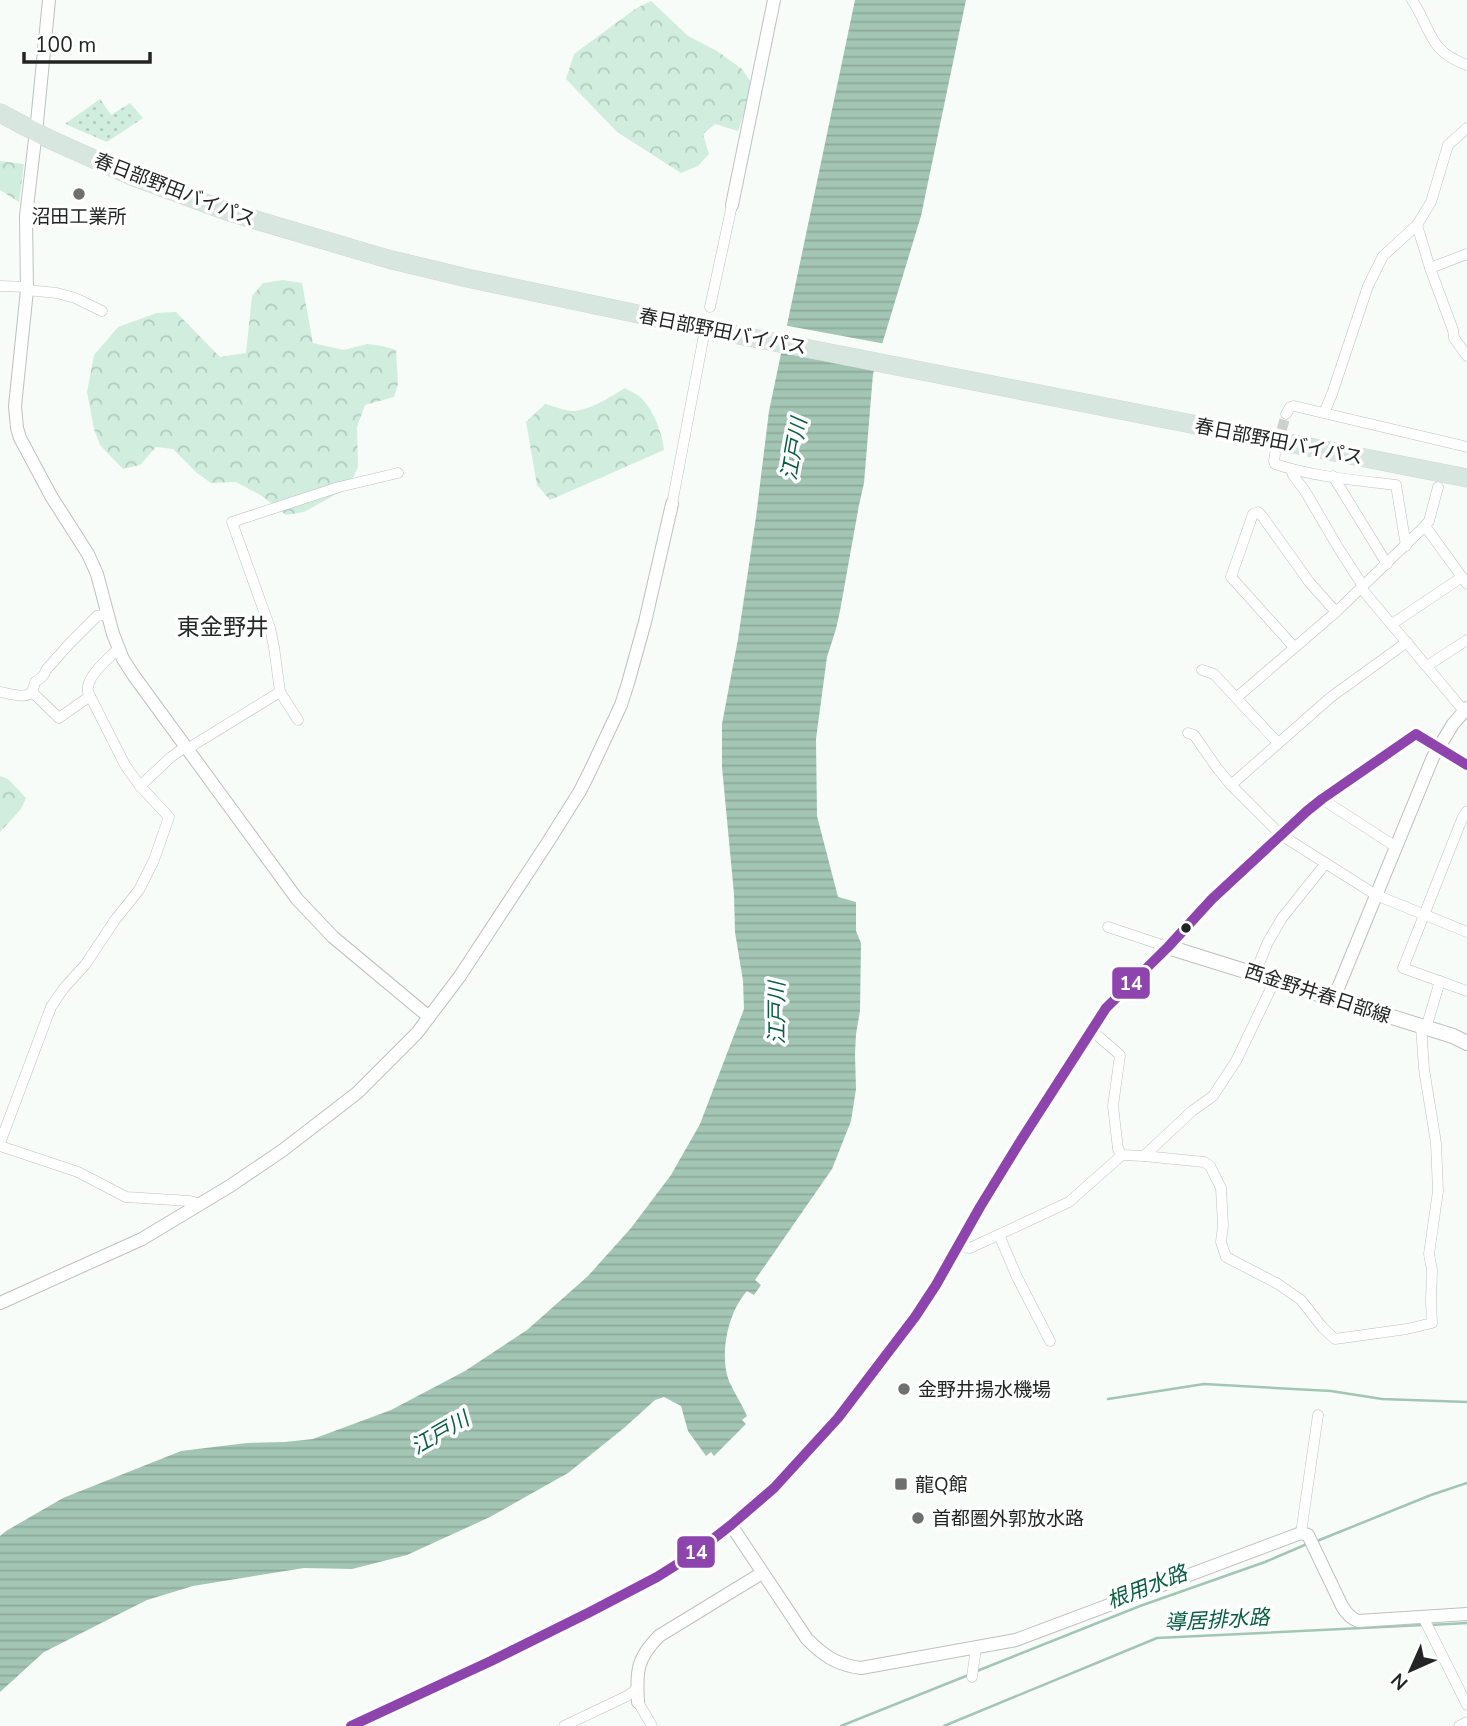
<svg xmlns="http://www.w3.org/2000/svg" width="1467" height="1726" viewBox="0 0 1467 1726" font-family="'Nunito Sans','Noto Sans JP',sans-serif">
<defs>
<pattern id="grass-dots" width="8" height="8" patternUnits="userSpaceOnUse" patternTransform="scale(1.75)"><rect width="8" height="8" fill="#d0edde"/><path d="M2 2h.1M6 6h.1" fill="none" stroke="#b2cbbe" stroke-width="1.8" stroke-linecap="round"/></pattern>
<pattern id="forest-crowns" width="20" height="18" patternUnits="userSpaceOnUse" patternTransform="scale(1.75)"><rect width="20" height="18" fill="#d0edde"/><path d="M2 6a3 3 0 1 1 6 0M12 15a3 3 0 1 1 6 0" fill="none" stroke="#b2cbbe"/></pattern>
<pattern id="water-rules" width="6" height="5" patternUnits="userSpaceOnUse" patternTransform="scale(1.75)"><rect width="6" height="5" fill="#a3c5b4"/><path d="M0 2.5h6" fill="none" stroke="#8ca99a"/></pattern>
</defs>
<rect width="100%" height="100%" fill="#f7fcf9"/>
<path fill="url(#grass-dots)" d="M100 99 111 115 130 103 143 118 107 142 65 124Z"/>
<g fill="url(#forest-crowns)">
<path d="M651 1 688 36 717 51 742 69 753 85 738 131 715 124 703 134 709 154 698 166 681 173 617 132 566 79 574 54 635 9Z"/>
<path d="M0 161 24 164 19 202 0 190Z"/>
<path d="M283 280 302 283 313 343 344 350 367 344 382 346 396 350 398 384 394 397 365 405 357 427 358 467 349 487 304 512 286 515 262 496 236 482 211 483 197 473 173 449 156 447 140 465 123 469 100 445 94 429 87 392 94 355 118 327 157 313 176 312 220 357 246 353 252 296 263 283Z"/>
<path d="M625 388C631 392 640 395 644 401 655 414 662 433 664 450L550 500 537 485 526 422 545 404C554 406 564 411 573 411 591 410 610 397 625 388Z"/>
<path d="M0 776 8 779 26 798 21 809 0 832Z"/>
</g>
<path fill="url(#water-rules)" d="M855 0H966L921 216 873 374 864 483 859 505 840 611 836 629 827 657 816 739 817 816 838 897 856 902V931L861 943 860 1011 856 1034 855 1054 856 1089 851 1121 832 1169 755 1280 761 1285 754 1295 747 1291C728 1312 719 1354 729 1381 734 1393 742 1404 747 1416L742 1420 746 1424 714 1456 711 1452 706 1456 688 1431 681 1406 664 1397 655 1400 624 1428 568 1473 490 1517 407 1555 352 1569 304 1568 193 1586 147 1600 44 1652 0 1692V1536L6 1531 63 1498 181 1451 247 1443 285 1442 313 1439 391 1410 465 1371 527 1330 588 1276 631 1228 671 1175 700 1124 744 1009 743 981 735 932 734 894 722 767V724L738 639 756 517 769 411Z"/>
<path fill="#f7fcf9" d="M783 325 886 344 878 370 778 351Z"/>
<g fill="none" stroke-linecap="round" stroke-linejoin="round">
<g stroke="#a3c5b4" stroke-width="2.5">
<path d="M1108 1399 1204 1384 1331 1391 1382 1399 1467 1402"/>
<path d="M1317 1541 1431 1495 1467 1483"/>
<path d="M1430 1625 1467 1623"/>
<path d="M977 1671 1140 1606 1265 1562 1307 1544"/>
<path d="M841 1726 971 1674"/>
<path d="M944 1726 1157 1638 1423 1625"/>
</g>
<path stroke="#ccd1ce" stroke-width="10" stroke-dasharray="10 5" stroke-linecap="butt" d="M1278 444 1286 414"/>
<g stroke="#bec1bf" stroke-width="11">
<g id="minor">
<path d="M1412 0C1432 30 1428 51 1467 65"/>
<path d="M1417 225 1430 268 1453 330 1454 338 1467 356"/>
<path d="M1430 268 1467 254"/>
<path d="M0 286 27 287"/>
<path d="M27 290 57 293 75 298 102 311"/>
<path d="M710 307 732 205"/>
<path d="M1324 413 1332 394 1368 286 1383 256 1417 225 1431 202 1448 145 1467 128"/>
<path d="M1286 414 1290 407 1294 406 1467 447"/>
<path d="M1275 454 1274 461 1275 464C1314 477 1356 480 1396 485L1406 546"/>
<path d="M1291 469 1293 475 1305 491 1339 549 1363 586"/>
<path d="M1333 476 1387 564"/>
<path d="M672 504 703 340"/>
<path d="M1425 526 1467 584"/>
<path d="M1361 588 1464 711"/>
<path d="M1392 624 1462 577"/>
<path d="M1294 647 1231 577 1253 514 1258 512 1262 516 1310 583 1336 612"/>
<path d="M1427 666 1467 640"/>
<path d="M1202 670 1214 674 1278 743"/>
<path d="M0 692C8 693 24 699 31 693 32 691 35 684 35 682 40 679 45 675 46 670L70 643 97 616 107 614"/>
<path d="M32 692 59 718 90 696"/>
<path d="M1236 698 1336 612 1425 526 1429 521 1438 487"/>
<path d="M298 720 280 692 274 647 270 628 232 522 339 487 398 473"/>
<path d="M1188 733 1194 735 1217 768 1231 785 1281 835 1376 895 1467 932"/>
<path d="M187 749 280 692"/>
<path d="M1231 785 1331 697 1407 642"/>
<path d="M140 786 171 757 185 747"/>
<path d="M1322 799 1396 847"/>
<path d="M1467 811 1462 819 1403 968 1467 991"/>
<path d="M1108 927 1168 947"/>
<path d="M1255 973 1268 942 1282 918 1326 863"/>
<path d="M1426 1028 1440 981"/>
<path d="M1091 1030 1120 1055 1113 1106 1118 1149 1122 1155"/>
<path d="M0 1143 51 1007 64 988 85 965 115 920 139 890 154 860 169 817 140 786 125 765 88 692C85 677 108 659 119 648"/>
<path d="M0 1146 78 1172 126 1197 190 1201 200 1204"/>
<path d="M1144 1156 1192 1111 1213 1096 1236 1061 1275 980"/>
<path d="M999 1235 1017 1277 1050 1341"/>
<path d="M958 1247 970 1248 1069 1202 1122 1155 1144 1156 1204 1162 1210 1166 1221 1188 1223 1226 1221 1242 1226 1257 1278 1284 1301 1300 1323 1328 1335 1339 1407 1329 1432 1323 1431 1301 1432 1270 1429 1254 1438 1191 1436 1143 1424 1069 1421 1026"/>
<path d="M731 1525 774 1488 825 1433 915 1317 936 1285 980 1207 1018 1145 1106 1008 1168 947 1212 899 1307 811 1322 799 1416 734 1467 765"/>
<path d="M1301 1533 1318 1415"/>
<path d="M1423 1617 1467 1705"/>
<path d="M972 1677 976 1648"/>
<path d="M638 1702 652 1726"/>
<path d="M564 1726 627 1696 637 1689"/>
<path d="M1459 1726 1467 1722"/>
</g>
</g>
<g stroke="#bec1bf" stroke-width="14">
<g id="tertiary">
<path d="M49 0 37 122 26 216 27 290 15 406 17 428 20 438 51 496 88 554 97 574 113 634 123 659 134 676 297 899 333 937 429 1017"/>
<path d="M732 205 774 0"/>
<path d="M1334 998 1433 757 1453 724 1467 708"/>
<path d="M0 1303 142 1239 230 1186 283 1150 357 1093 417 1033 460 976 548 842 580 791 591 769 621 705 628 683 645 622 672 504"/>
<path d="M638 1702C636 1671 637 1658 659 1636L762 1573"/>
<path d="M351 1726 491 1661 590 1612 657 1577 695 1553 731 1525 807 1639C824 1656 837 1665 861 1668L1016 1640 1301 1533 1308 1535 1342 1606C1346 1613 1350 1618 1358 1621L1467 1614"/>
</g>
</g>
<g stroke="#bec1bf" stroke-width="16">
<path id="secondary" d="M1168 947 1453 1036 1467 1043"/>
</g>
<g stroke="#d4d7d5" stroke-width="19">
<path id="trunk" d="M0 113 49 139 134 177 232 213 388 259 467 278 733 334 1467 478"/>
</g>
<use href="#minor" stroke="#fefffe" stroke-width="10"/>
<use href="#tertiary" stroke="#fefffe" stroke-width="12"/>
<use href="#secondary" stroke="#fefffe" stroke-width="14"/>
<use href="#trunk" stroke="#d8e6e0" stroke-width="18"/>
<g stroke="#fff" stroke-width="16">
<path id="bus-1" d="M351 1726 491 1661 590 1612 657 1577 695 1553 731 1525 774 1488 838 1418 915 1317 936 1285 980 1207 1018 1145 1106 1008 1168 947 1212 899 1307 811 1322 799 1416 734 1467 765"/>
</g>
<use href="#bus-1" stroke="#8e44ad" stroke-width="10"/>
</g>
<g fill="#6d706e" stroke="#fff" stroke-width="2.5">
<circle cx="79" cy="194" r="7"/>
<circle cx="904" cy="1389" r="7"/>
<rect x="894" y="1477" width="14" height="14" rx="3.5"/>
<circle cx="918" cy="1518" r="7"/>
</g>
<circle fill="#222523" stroke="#fff" stroke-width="2.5" cx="1186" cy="928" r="6"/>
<g text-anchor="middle" stroke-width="7" stroke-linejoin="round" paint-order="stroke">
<g font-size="19" fill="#222523" stroke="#fff">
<text transform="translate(175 189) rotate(21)" y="7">春日部野田バイパス</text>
<text transform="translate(723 331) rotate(11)" y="7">春日部野田バイパス</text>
<text transform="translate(1279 441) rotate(11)" y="7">春日部野田バイパス</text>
<text transform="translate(1318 993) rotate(18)" y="7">西金野井春日部線</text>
</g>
<g font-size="19" fill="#222523" stroke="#fff" text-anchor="start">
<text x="79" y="223" text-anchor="middle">沼田工業所</text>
<text x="918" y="1396">金野井揚水機場</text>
<text x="915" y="1491">龍Q館</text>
<text x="932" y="1525">首都圏外郭放水路</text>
</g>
<g font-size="21" font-style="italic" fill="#085f40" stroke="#fff">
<text transform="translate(794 449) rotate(-80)" y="7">江戸川</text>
<text transform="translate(777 1013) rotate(-90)" y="7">江戸川</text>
<text transform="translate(440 1433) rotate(-30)" y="7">江戸川</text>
<text transform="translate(1147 1587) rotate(-21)" y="7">根用水路</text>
<text transform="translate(1217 1620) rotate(-3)" y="7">導居排水路</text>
</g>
<g font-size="23" fill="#242b27" stroke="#fff">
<text x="223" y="635">東金野井</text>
</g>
</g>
<g stroke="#fff" stroke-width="2.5">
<rect x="1111" y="966" width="40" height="34" rx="7" fill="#8e44ad"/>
<rect x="676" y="1535" width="40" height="34" rx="7" fill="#8e44ad"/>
</g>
<g font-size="19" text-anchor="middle" font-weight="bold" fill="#fff">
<text x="1131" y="990">14</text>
<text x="696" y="1559">14</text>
</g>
<g transform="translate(1411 1670) rotate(225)" stroke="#ffffff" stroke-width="5" paint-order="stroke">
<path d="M0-5L12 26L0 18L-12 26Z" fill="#222523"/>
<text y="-10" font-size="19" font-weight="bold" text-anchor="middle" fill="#222523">N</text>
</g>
<path d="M24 52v10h126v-10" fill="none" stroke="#222523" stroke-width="3.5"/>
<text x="35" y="52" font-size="21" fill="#222523" stroke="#ffffff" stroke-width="5" paint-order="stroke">100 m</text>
</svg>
